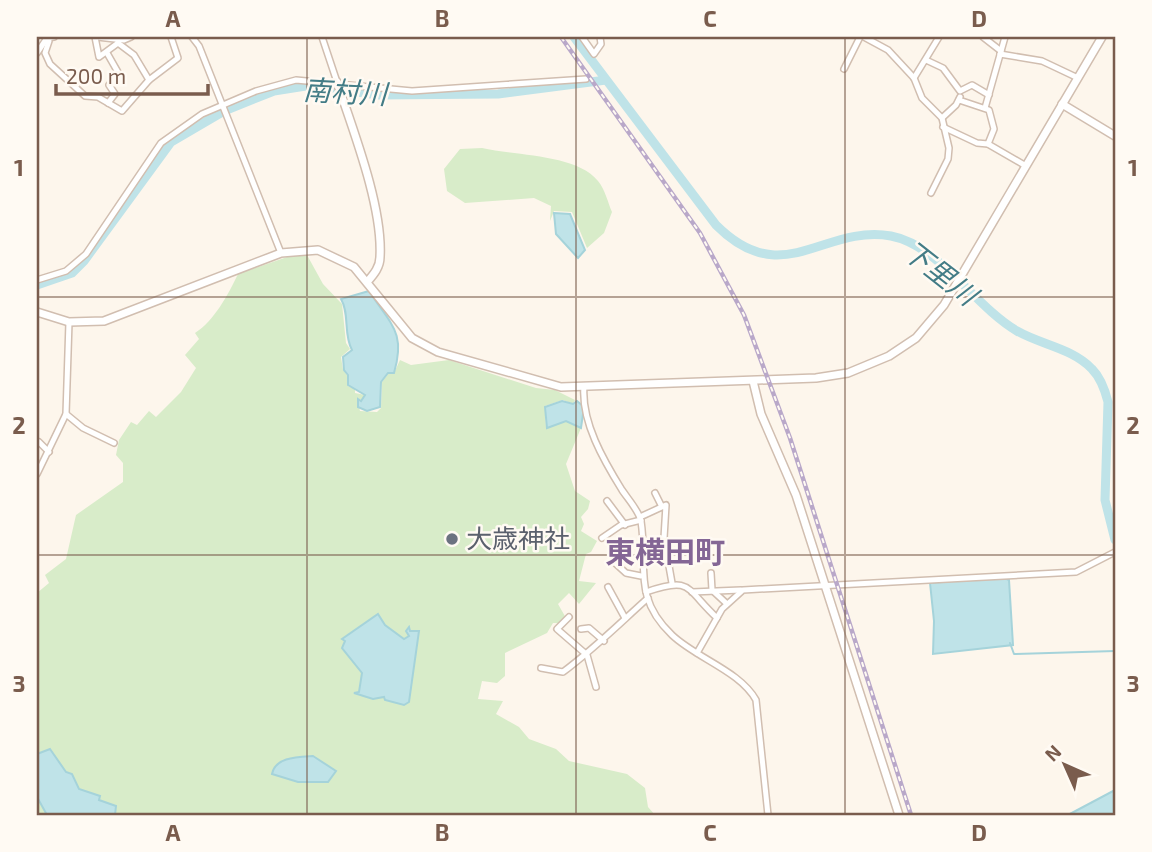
<svg xmlns="http://www.w3.org/2000/svg" width="1152" height="852" viewBox="0 0 1152 852" font-family="'Exo 2','Noto Sans JP',sans-serif">
<rect width="100%" height="100%" fill="#fdf6ec"/>
<g fill="#d8ecc9">
<path d="M482 148C515 156 576 154 598 181 605 189 608 203 612 212L604 233 587 248 572 212 554 211 550 221 551 206 534 198 465 203 447 191 444 169 460 149Z"/>
<path d="M307 255 323 284 342 304 346 343 350 349 341 357 343 370 347 375 348 386 355 389V393L365 395 361 400 357 398 360 411 377 412 381 408 382 382 389 373H394L400 360 411 365 449 360 536 388 555 390 575 400 573 404 563 400 545 406 546 428 566 421 581 428 566 464 575 491 590 501 588 509 581 517 584 524 581 531 597 541 591 552 586 554 579 581 596 583 579 604 569 593 558 604 566 618 560 623H553L547 633 505 653V676L497 683 482 681 478 699 503 701 496 714 519 727 529 739 556 749 569 761 627 774 645 788 648 807 655 815H37V593L49 583 45 575 66 559 76 515 123 482V463L116 455 119 440 131 422 137 425 149 411 156 417 181 392 196 368 185 355 199 339 195 333C214 321 228 295 238 274L290 256Z"/>
</g>
<g fill="#bfe3e8" stroke="#a5d3da" stroke-width="2">
<path d="M554 213 570 214 585 250 578 258 556 234Z"/>
<path d="M369 291C391 325 406 332 394 373H388L381 382 380 407 367 411 358 407V399L361 401 365 395 348 385V375L344 370 343 357 352 350C343 334 350 314 341 299Z"/>
<path d="M562 401 573 404 577 401 584 407 581 428 566 421 547 428 545 407Z"/>
<path d="M1002 577 1009 580 1013 645 933 654 934 621 930 583Z"/>
<path d="M378 614 385 625 404 639 409 636 406 631 409 627 410 631H419L409 702 404 705 385 700 384 697 373 699 354 693 359 692 362 673 342 648 345 641 342 639Z"/>
<path d="M50 749 66 772 72 774 79 789 100 796 99 800 116 806 115 815H47L37 797V754Z"/>
<path d="M313 756 336 771 328 782H298L272 774C275 757 298 757 313 756Z"/>
<path d="M1115 790V815H1068Z"/>
</g>
<g fill="none" stroke-linecap="round" stroke-linejoin="round">
<path stroke="#a5d3da" stroke-width="2" d="M1010 643 1014 654 1115 651"/>
<g stroke="#bfe3e8" stroke-width="9">
<path d="M574 37 716 225C783 292 823 224 891 236 939 245 974 306 1017 331 1041 345 1072 348 1092 369 1101 378 1105 390 1108 402L1105 500 1115 540"/>
<path d="M37 285 72 273 84 261 171 142 224 111 274 91 312 85 377 95 498 94 606 80"/>
</g>
<g stroke="#d1beb0" stroke-width="8">
<g id="minor">
<path d="M46 37 49 41 45 53 50 64 85 96 98 97 122 111 149 80 178 58 171 37"/>
<path d="M95 37 99 57 118 43V40"/>
<path d="M97 37 124 40 131 37"/>
<path d="M192 37 199 46 281 253"/>
<path d="M322 37 337 82"/>
<path d="M582 37 594 54 601 44 600 37"/>
<path d="M864 37 888 50 914 78 922 98 942 118 949 148 948 159 931 193"/>
<path d="M983 37 1001 51"/>
<path d="M118 43 134 55 149 80"/>
<path d="M37 53 47 38 54 37"/>
<path d="M107 53 119 74 109 85 115 94 108 103"/>
<path d="M1000 54 1042 61 1078 78"/>
<path d="M926 60 943 68 960 91 972 85 989 95"/>
<path d="M844 69 860 37"/>
<path d="M914 78 939 37"/>
<path d="M959 100 989 110 994 129 988 144"/>
<path d="M985 108 1005 37"/>
<path d="M942 118 956 105 960 97"/>
<path d="M943 127 977 143 988 144 1026 166"/>
<path d="M37 280 66 271 86 254 161 143 202 114 256 91 296 80 412 91 586 79"/>
<path d="M584 386C581 422 604 461 622 490 628 499 639 511 641 521 648 566 632 597 672 635 696 658 740 671 756 700L768 815"/>
<path d="M66 414 83 428 114 443"/>
<path d="M39 442 49 452"/>
<path d="M37 474 66 414 69 322"/>
<path d="M655 493 661 505"/>
<path d="M607 501 625 525"/>
<path d="M640 517 666 505 664 538 672 583"/>
<path d="M602 538 621 525 641 520"/>
<path d="M615 563 626 573 641 576"/>
<path d="M711 573 712 590 726 603"/>
<path d="M608 587 625 618"/>
<path d="M646 592C692 576 685 588 717 618"/>
<path d="M692 592 741 590"/>
<path d="M569 617 557 629 587 655 596 687"/>
<path d="M581 629 589 628 604 641"/>
<path d="M697 653 722 609 743 590 1076 572 1115 552"/>
<path d="M541 668 563 672C594 649 620 623 648 598"/>
</g>
</g>
<g stroke="#d1beb0" stroke-width="10">
<g id="tertiary">
<path d="M337 82C353 130 383 207 380 257 380 267 374 274 368 281"/>
<path d="M1062 104 1115 136"/>
<path d="M37 312 69 322 104 321 281 253 318 250 354 267 412 338 438 352 561 387 816 378 848 373 889 356 916 338 944 305 1102 37"/>
<path d="M753 381 761 414 796 495 899 815"/>
</g>
</g>
<use href="#minor" stroke="#fff" stroke-width="5"/>
<use href="#tertiary" stroke="#fff" stroke-width="7"/>
<g stroke="#b9a8c9" stroke-width="4.5">
<path id="rail" d="M561 37 700 233 744 315 790 438 911 815"/>
</g>
<use href="#rail" stroke="#fffaf3" stroke-width="2" stroke-dasharray="5" stroke-linecap="butt"/>
</g>
<path fill="none" stroke="#7a5c4d" stroke-width="2" stroke-opacity="0.55" d="M307 37V815M576 37V815M845 37V815M37 297H1115M37 555H1115"/>
<circle fill="#6b7280" stroke="#fffaf3" stroke-width="2.5" cx="452" cy="539" r="7"/>
<g text-anchor="middle" stroke-width="5" stroke-linejoin="round" paint-order="stroke">
<g font-size="26" fill="#5b616d" stroke="#fffaf3" text-anchor="start">
<text x="466" y="548">大歳神社</text>
</g>
<g font-size="28" font-style="italic" fill="#437c86" stroke="#fffaf3">
<text transform="translate(345 92) rotate(3)" y="10">南村川</text>
<text transform="translate(940 273) rotate(38)" y="10">下里川</text>
</g>
<g font-size="30" font-weight="bold" fill="#846695" stroke="#fffaf3">
<text x="665" y="563">東横田町</text>
</g>
</g>
<rect width="1152" height="852" fill="none" stroke="#fffaf3" stroke-width="77"/>
<g transform="translate(1065 765) rotate(315)" stroke="#fffaf3" stroke-width="5" paint-order="stroke">
<path d="M0-5L12 26L0 18L-12 26Z" fill="#7a5c4d"/>
<text y="-10" font-size="19" font-weight="bold" text-anchor="middle" fill="#7a5c4d">N</text>
</g>
<path d="M56 84v10h152v-10" fill="none" stroke="#7a5c4d" stroke-width="3.5"/>
<text x="66" y="84" font-size="21" fill="#7a5c4d" stroke="#fffaf3" stroke-width="5" paint-order="stroke">200 m</text>
<rect x="38" y="38" width="1076" height="776" fill="none" stroke="#7a5c4d" stroke-width="2.5"/>
<g font-size="23" text-anchor="middle" font-weight="bold" fill="#7a5c4d">
<text x="173" y="27">A</text>
<text x="442" y="27">B</text>
<text x="710" y="27">C</text>
<text x="979" y="27">D</text>
<text x="19" y="176">1</text>
<text x="1133" y="176">1</text>
<text x="19" y="434">2</text>
<text x="1133" y="434">2</text>
<text x="19" y="692">3</text>
<text x="1133" y="692">3</text>
<text x="173" y="841">A</text>
<text x="442" y="841">B</text>
<text x="710" y="841">C</text>
<text x="979" y="841">D</text>
</g>
</svg>
